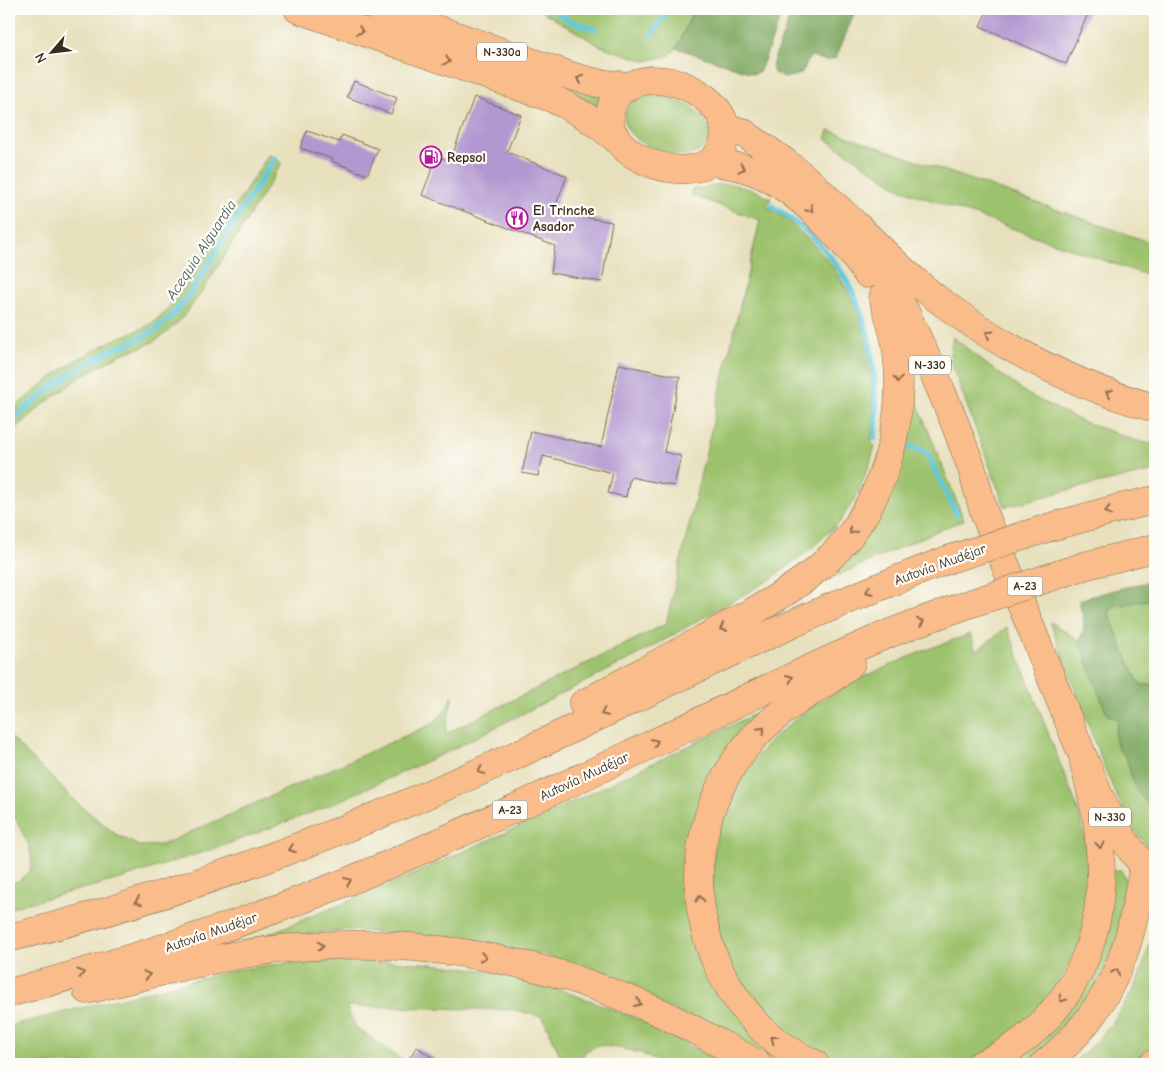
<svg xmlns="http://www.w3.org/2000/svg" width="1164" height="1073" viewBox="0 0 1164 1073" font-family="'Comic Neue',sans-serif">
<rect width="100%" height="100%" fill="#fdfcf7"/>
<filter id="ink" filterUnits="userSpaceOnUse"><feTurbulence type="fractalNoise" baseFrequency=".02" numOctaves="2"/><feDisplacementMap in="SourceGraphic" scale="10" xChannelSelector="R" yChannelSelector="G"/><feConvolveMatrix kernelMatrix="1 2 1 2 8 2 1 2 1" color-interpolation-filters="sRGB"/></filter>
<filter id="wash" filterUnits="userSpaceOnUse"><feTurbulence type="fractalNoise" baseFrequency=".0096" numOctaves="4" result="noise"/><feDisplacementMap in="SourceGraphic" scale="20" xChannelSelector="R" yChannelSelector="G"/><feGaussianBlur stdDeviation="1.12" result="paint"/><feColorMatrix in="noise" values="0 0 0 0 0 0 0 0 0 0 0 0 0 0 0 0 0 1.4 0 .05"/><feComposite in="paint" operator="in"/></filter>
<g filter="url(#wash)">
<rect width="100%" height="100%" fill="#e7e0bc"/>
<g fill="#9dc26d" stroke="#6c7646">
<path d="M332 9H344L571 89 608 93 602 110 584 99 570 93Z"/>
<path d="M538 9H694L677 48 668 56 645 61 600 46Z"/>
<path d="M651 96C669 97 691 103 703 117 718 136 704 157 682 155 661 154 616 138 626 111 630 100 640 97 651 96Z"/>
<path d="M829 130 1155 244V278L902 190 826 139Z"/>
<path d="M269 154 282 163 202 292 183 317 165 334 153 342 142 347 119 355 84 375 45 403 9 435V413C30 394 51 377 75 361 85 355 97 349 108 343 123 334 142 332 156 320 180 299 195 271 211 244 230 214 250 184 269 154Z"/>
<path d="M732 184 756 191 771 199 767 207 788 220 815 246 831 264 845 286 859 314 866 338 871 366 874 421 871 442 875 446 869 466 856 497 839 523 814 546 771 579 636 656 447 752 321 809 222 846 120 879 9 908V883L19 881 29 872 32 862 29 845 9 806V736L77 803 117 835 139 846 162 845 434 723 443 713 453 695 445 734 666 624 760 220 691 195 692 189H701L716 185Z"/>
<path d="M953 337 986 364 1029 395 1081 421 1134 440 1155 445V471L1068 490 1005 507 951 363 950 353Z"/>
<path d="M912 390 964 520 939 530 816 585Z"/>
<path d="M1155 598V685H1140L1123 650 1109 613 1112 607Z"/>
<path d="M1050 622 1079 640 1092 672 1118 719 1115 736 1118 748 1127 759 1132 779 1139 794 1155 813V856C1124 823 1103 766 1088 723 1075 689 1063 656 1050 622Z"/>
<path d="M1007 627 1066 779 1076 804 1084 832 1088 868 1087 926 1050 1002 984 1054 960 1064H840L819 1056 794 1043 753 1005 726 958 712 905 714 850 720 823 730 798 743 774 760 752 779 733 799 716 820 701 852 682 923 651 970 634 976 651Z"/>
<path d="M765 709 739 737 689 908 792 1064H778L707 1026 614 982 546 955 431 937 350 930 253 940 401 880 566 805Z"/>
<path d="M1111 870H1121L1125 878 1122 933 1079 1019 1028 1064H1005L1043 1037Z"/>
<path d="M1153 903 1155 905V1051L1120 1064H1071C1108 1034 1134 999 1147 953 1148 947 1151 941 1152 934 1153 924 1153 913 1153 903Z"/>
<path d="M354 960 422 963 484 970 540 983 600 1004 654 1026 723 1064H661L641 1053 614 1047 598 1045 586 1051 580 1061V1064H564L543 1017 516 1010 346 1006 356 1027 407 1064H149L147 1058 118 1064H9V1026L105 1002 240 969 289 963Z"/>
</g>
<g fill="#7ea860" stroke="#5c693f">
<path d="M694 9H777L781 16 760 71 754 74 677 48Z"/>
<path d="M793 9H856L836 58 827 61 810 56 801 74 784 78 774 73 772 65Z"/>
<path d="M1155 580V598L1112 607 1109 613 1123 650 1140 685H1155V813L1139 794 1132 779 1127 759 1118 748 1115 736 1118 719 1107 715 1079 640C1089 623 1081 618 1079 600L1110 591Z"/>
</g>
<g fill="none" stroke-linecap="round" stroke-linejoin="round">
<g stroke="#5fc7db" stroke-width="5.5">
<path d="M551 9 570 21 595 29"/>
<path d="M652 34 670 9"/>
<path d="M772 206C840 248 871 308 875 386 877 404 877 421 875 439"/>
<path d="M9 423C39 396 69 373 104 354 122 344 143 340 159 327 186 306 202 274 220 245 238 216 256 187 275 158"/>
<path d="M907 447 923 450 927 454 957 515"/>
</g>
</g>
<g id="blocks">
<g fill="#b298d0">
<path d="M988 9H1090L1066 64 980 26Z"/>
<path d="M354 81 397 98 391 114 347 97Z"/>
<path d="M474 97 521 115 507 152 567 176 553 212 612 222 602 282 551 273 555 246 422 195 437 156 450 161Z"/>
<path d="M307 131 339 142 342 135 378 149 367 175 332 161 333 159 300 148Z"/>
<path d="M619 364 680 377 664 452 681 456 674 486 630 477 626 497 608 493 613 473 543 456 538 476 522 473 531 431 601 447Z"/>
<path d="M417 1047 442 1064H405Z"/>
</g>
</g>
</g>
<g filter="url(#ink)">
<use href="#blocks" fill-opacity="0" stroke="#776a55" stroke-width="1"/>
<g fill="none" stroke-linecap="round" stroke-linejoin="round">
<g stroke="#776a55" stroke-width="29">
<g id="trunk">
<path d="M298 9 549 97C574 108 594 120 615 138"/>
<path d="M379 9 571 76 597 83 628 86"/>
<path d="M651 80C659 80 668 81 677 83 698 90 728 110 725 135 718 190 637 170 616 138 609 129 608 116 612 105 618 88 633 82 651 80Z"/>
<path d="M724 127 742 132 785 162 809 181 858 227 869 253 886 279 906 313 934 374 952 416 971 466 984 512 1099 796C1114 825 1130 854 1155 876"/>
<path d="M711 162C725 164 740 166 753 171 795 186 842 237 867 274"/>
</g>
</g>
<g stroke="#776a55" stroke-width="29">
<g id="motorway">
<path d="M858 227C883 251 908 277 936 298 1002 348 1076 386 1155 408"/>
<path d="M1051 527 1116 509 1155 500"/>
<path d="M1084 566 1155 548"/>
<path d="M583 704C623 683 663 660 703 639 744 616 786 596 822 565 884 511 909 420 895 340 892 326 887 311 883 297"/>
<path d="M9 938C187 894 359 828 525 751 605 714 684 674 764 637 824 609 885 584 947 560"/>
<path d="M87 990C137 978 187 964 238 955 330 939 420 942 511 962 533 967 556 972 577 980 606 990 634 1001 661 1013 694 1029 726 1047 758 1064"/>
<path d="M9 993C156 954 301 905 440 842 510 811 579 779 648 746 723 710 797 673 874 640 904 627 935 616 966 605"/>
<path d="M815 1064C797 1055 779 1045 764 1031 684 954 677 832 747 745 764 725 786 708 808 694 817 687 828 682 837 675 842 672 846 667 851 663"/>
<path d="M982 1064C1007 1054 1029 1037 1047 1018 1094 967 1106 905 1099 837 1097 812 1090 787 1084 763"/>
<path d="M1044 1064C1087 1031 1114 989 1129 937 1135 914 1139 889 1144 866"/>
<path d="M1153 1064H1155"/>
</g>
</g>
<use href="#trunk" stroke="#f9bc8a" stroke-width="28"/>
<use href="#motorway" stroke="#f9bc8a" stroke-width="28"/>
<g stroke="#776a55" stroke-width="29" stroke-linecap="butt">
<g id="motorway-bridge">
<path d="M947 560 1051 527"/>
<path d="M966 605 1084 566"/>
</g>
</g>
<use href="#motorway-bridge" stroke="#f9bc8a" stroke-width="28"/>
</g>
<defs><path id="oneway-chevron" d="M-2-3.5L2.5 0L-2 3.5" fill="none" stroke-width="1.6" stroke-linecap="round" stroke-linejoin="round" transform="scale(1.25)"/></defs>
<g stroke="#906c4f">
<use href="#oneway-chevron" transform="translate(360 31) rotate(20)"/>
<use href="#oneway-chevron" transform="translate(447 61) rotate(19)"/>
<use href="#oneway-chevron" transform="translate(580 79) rotate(-164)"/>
<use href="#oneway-chevron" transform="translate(742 168) rotate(14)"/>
<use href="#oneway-chevron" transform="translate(810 209) rotate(43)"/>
<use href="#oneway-chevron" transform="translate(989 334) rotate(-148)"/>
<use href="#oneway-chevron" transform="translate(898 379) rotate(88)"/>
<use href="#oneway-chevron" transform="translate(1109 393) rotate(-160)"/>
<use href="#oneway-chevron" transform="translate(1108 511) rotate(165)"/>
<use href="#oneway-chevron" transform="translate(852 531) rotate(125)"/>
<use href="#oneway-chevron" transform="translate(869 591) rotate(157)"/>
<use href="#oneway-chevron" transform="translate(921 622) rotate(-21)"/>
<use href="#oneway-chevron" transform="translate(723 628) rotate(152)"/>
<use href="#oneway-chevron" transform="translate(790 678) rotate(-24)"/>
<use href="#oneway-chevron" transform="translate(604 713) rotate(154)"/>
<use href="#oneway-chevron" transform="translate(762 730) rotate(-46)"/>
<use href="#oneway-chevron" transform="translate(655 742) rotate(-26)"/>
<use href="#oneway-chevron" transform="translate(481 771) rotate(156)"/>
<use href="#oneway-chevron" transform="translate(1100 845) rotate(86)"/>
<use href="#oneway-chevron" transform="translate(292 849) rotate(160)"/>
<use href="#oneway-chevron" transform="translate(348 881) rotate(-22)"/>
<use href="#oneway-chevron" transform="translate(700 899) rotate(-94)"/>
<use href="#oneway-chevron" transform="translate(138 901) rotate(162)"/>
<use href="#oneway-chevron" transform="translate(321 946) rotate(-2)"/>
<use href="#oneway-chevron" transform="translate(483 957) rotate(10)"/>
<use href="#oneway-chevron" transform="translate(1116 972) rotate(-67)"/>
<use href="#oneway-chevron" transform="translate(81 973) rotate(-15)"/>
<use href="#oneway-chevron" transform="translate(147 975) rotate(-14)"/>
<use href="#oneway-chevron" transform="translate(1062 999) rotate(125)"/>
<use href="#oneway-chevron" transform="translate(638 1003) rotate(23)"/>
<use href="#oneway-chevron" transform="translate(774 1039) rotate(-143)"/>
</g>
</g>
<defs>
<g id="fuel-ring" transform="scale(1.125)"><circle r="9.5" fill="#fdfcf7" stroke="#b5179e" stroke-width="1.5"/><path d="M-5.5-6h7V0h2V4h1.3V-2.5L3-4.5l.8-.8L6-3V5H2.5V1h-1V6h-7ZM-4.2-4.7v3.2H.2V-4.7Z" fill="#b5179e"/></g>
<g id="restaurant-ring" transform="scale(1.125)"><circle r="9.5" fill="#fdfcf7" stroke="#b5179e" stroke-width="1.5"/><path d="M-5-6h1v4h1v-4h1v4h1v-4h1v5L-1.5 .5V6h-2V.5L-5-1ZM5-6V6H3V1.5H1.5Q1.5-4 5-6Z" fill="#b5179e"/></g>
</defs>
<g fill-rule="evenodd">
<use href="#fuel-ring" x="431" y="157"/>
<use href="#restaurant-ring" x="517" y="218"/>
</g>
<g text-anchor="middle" stroke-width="4.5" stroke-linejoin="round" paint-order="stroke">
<g fill="#fdfcf7" stroke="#75695f" stroke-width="1">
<rect x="477" y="42.5" width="50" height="19" rx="4"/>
<rect x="909" y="355.5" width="42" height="19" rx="4"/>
<rect x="1007.5" y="576.5" width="35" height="19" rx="4"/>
<rect x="492.5" y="800.5" width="35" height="19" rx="4"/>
<rect x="1089" y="807.5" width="42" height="19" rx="4"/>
</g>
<g font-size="12" font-weight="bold" fill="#3b2a1e">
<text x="502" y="56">N-330a</text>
<text x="930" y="369">N-330</text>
<text x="1025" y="590">A-23</text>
<text x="510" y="814">A-23</text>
<text x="1110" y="821">N-330</text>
</g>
<g font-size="14" font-weight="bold" fill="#3b2a1e" stroke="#fdfcf7" text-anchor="start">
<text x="447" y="162">Repsol</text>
<text x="533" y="215">El Trinche<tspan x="533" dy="16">Asador</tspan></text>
</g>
<g font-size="14" fill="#3b2a1e" stroke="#fdfcf7">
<text transform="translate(940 564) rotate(-20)" y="5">Autovía Mudéjar</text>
<text transform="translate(584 776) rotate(-25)" y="5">Autovía Mudéjar</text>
<text transform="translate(211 932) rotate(-19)" y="5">Autovía Mudéjar</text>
</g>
<g font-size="15" font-style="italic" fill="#465957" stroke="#fdfcf7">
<text transform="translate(201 250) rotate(-57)" y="5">Acequia Alguardia</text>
</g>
</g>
<rect width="1164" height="1073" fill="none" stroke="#fdfcf7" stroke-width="30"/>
<g transform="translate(52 52) rotate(242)" stroke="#fdfcf7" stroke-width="4" paint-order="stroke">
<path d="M0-4L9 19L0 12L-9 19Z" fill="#3b2a1e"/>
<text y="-8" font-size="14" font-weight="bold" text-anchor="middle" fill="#3b2a1e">N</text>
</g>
</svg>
